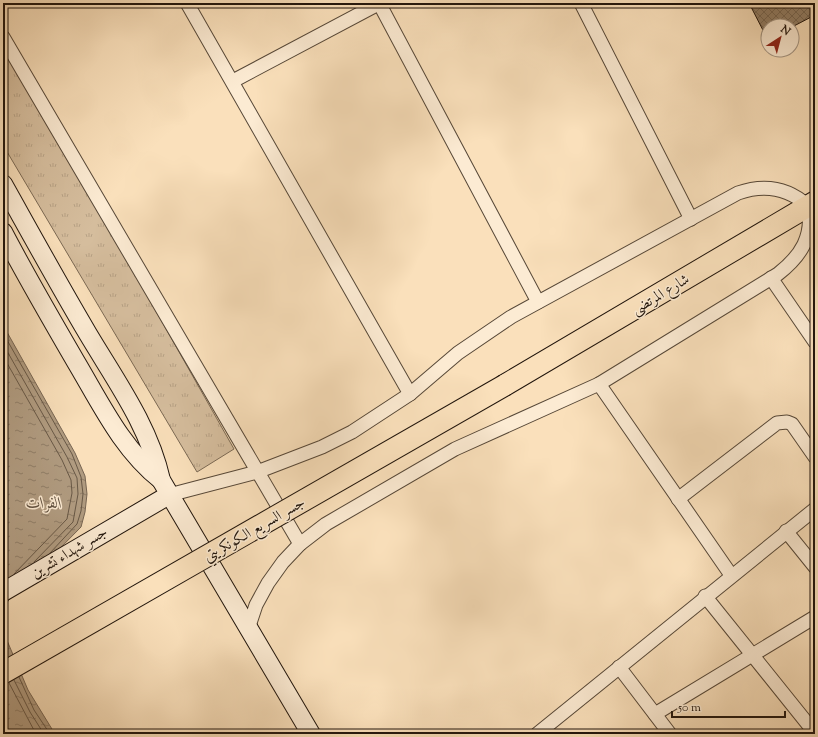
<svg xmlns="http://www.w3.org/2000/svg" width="818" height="737" viewBox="0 0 818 737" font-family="'Sorts Mill Goudy',Amiri,serif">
<defs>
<pattern id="grass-tufts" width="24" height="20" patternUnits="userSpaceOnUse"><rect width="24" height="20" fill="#d5bd9d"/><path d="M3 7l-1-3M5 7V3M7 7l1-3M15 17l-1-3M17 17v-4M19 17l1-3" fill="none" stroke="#b7a286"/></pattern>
<pattern id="water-ripples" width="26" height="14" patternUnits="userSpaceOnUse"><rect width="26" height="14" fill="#b09b80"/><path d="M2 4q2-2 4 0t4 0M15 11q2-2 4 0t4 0" fill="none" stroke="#8f7d67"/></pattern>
<pattern id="building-cross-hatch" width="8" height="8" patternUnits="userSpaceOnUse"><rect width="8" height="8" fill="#927f67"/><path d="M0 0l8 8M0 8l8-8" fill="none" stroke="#776753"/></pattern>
</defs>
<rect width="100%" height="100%" fill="#fae0bb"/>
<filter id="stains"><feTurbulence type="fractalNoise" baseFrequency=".005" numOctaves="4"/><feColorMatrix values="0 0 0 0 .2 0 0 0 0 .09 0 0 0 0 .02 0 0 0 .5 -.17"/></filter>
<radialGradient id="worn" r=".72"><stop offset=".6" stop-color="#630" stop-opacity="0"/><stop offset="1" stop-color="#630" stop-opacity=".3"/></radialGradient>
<path fill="url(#grass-tufts)" stroke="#7b6954" d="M3 41 234 449 197 472 3 145Z"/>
<g fill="url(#water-ripples)" stroke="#776552">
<path d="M3 325 75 453 85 476 87 494 85 512 81 527 8 601 3 611Z"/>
<path d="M3 631 28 690 55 734H3Z"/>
</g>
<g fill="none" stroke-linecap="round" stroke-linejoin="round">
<g stroke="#685846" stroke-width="1">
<path d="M3 333 72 454 81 477 83 494 81 511 77 524 50 553"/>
<path d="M3 344 67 457 77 478 78 494 73 522 34 562"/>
<path d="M3 356 62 460 71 480 72 493 67 519 14 574"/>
<path d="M19 677 34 710 50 734"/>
<path d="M14 680 30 712 44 734"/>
<path d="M9 683 36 734"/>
</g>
</g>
<path fill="url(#building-cross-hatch)" stroke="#21150c" d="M749 3H815V15L792 27 768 26V40Z"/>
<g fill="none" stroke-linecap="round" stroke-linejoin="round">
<g stroke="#574838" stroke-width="15">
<g id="street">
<path d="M187 3 410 394"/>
<path d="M379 3 538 302"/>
<path d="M581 3 691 219"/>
<path d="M3 37 300 544"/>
<path d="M233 81 380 3"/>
<path d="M771 278 815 342"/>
<path d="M599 384 731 575"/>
<path d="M169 495 257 472 322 447 352 432 410 394 458 353 511 317 738 193C764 184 787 187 808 206 814 236 801 256 778 274L599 384 455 449 326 524 300 544 283 562 268 583 256 605 248 629"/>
<path d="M678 499 777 423 787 422 792 424 815 457"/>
<path d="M786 531 815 567"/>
<path d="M705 596 815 733"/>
<path d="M619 667 670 734"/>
<path d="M655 714 815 617"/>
<path d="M537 734 815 509"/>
</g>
</g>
<g stroke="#21150c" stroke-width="20">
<g id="secondary">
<path d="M3 184C31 234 59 285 88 334 116 381 149 426 161 480L311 734"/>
<path d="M3 232C26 276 51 319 76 362 101 404 122 449 161 480"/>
<path d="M3 592 169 495"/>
</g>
</g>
<g stroke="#21150c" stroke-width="23">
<path id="primary" d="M505 385 815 202"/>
</g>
<use href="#street" stroke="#fcebd3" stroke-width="13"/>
<use href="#secondary" stroke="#fcebd3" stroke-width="18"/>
<use href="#primary" stroke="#fae0bb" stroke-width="21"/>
<g stroke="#21150c" stroke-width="23" stroke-linecap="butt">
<path id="primary-bridge" d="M3 673 505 385"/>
</g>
<use href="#primary-bridge" stroke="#fae0bb" stroke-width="21"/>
</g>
<g text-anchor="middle" stroke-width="3" stroke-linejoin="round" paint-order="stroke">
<g font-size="15" fill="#21150c" stroke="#fcebd3">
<text transform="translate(660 294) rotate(-31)" y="5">شارع المرتضى</text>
<text transform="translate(254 529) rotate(-30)" y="5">جسر السريع الكونكريتي</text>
<text transform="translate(69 552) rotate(-31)" y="5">جسر شهداء تشرين</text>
</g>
<g font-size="16" font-style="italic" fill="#615140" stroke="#fcebd3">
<text x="44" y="508">الفرات</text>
</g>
</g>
<rect width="818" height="737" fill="none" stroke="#fae0bb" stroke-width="16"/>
<rect x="4" y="4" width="810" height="729" fill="none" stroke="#21150c" stroke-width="2"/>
<rect x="8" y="8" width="802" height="721" fill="none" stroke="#21150c"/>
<g transform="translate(780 38) rotate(36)"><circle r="19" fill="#fcebd3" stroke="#a49583"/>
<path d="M0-3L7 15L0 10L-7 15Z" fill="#8f2418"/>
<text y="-6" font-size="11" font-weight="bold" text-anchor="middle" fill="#21150c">N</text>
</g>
<path d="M672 711v6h113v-6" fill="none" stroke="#21150c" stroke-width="2"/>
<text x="678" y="711" font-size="12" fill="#21150c" stroke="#fcebd3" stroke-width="3" paint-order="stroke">50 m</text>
<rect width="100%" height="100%" filter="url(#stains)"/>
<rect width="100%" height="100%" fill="url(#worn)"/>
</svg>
